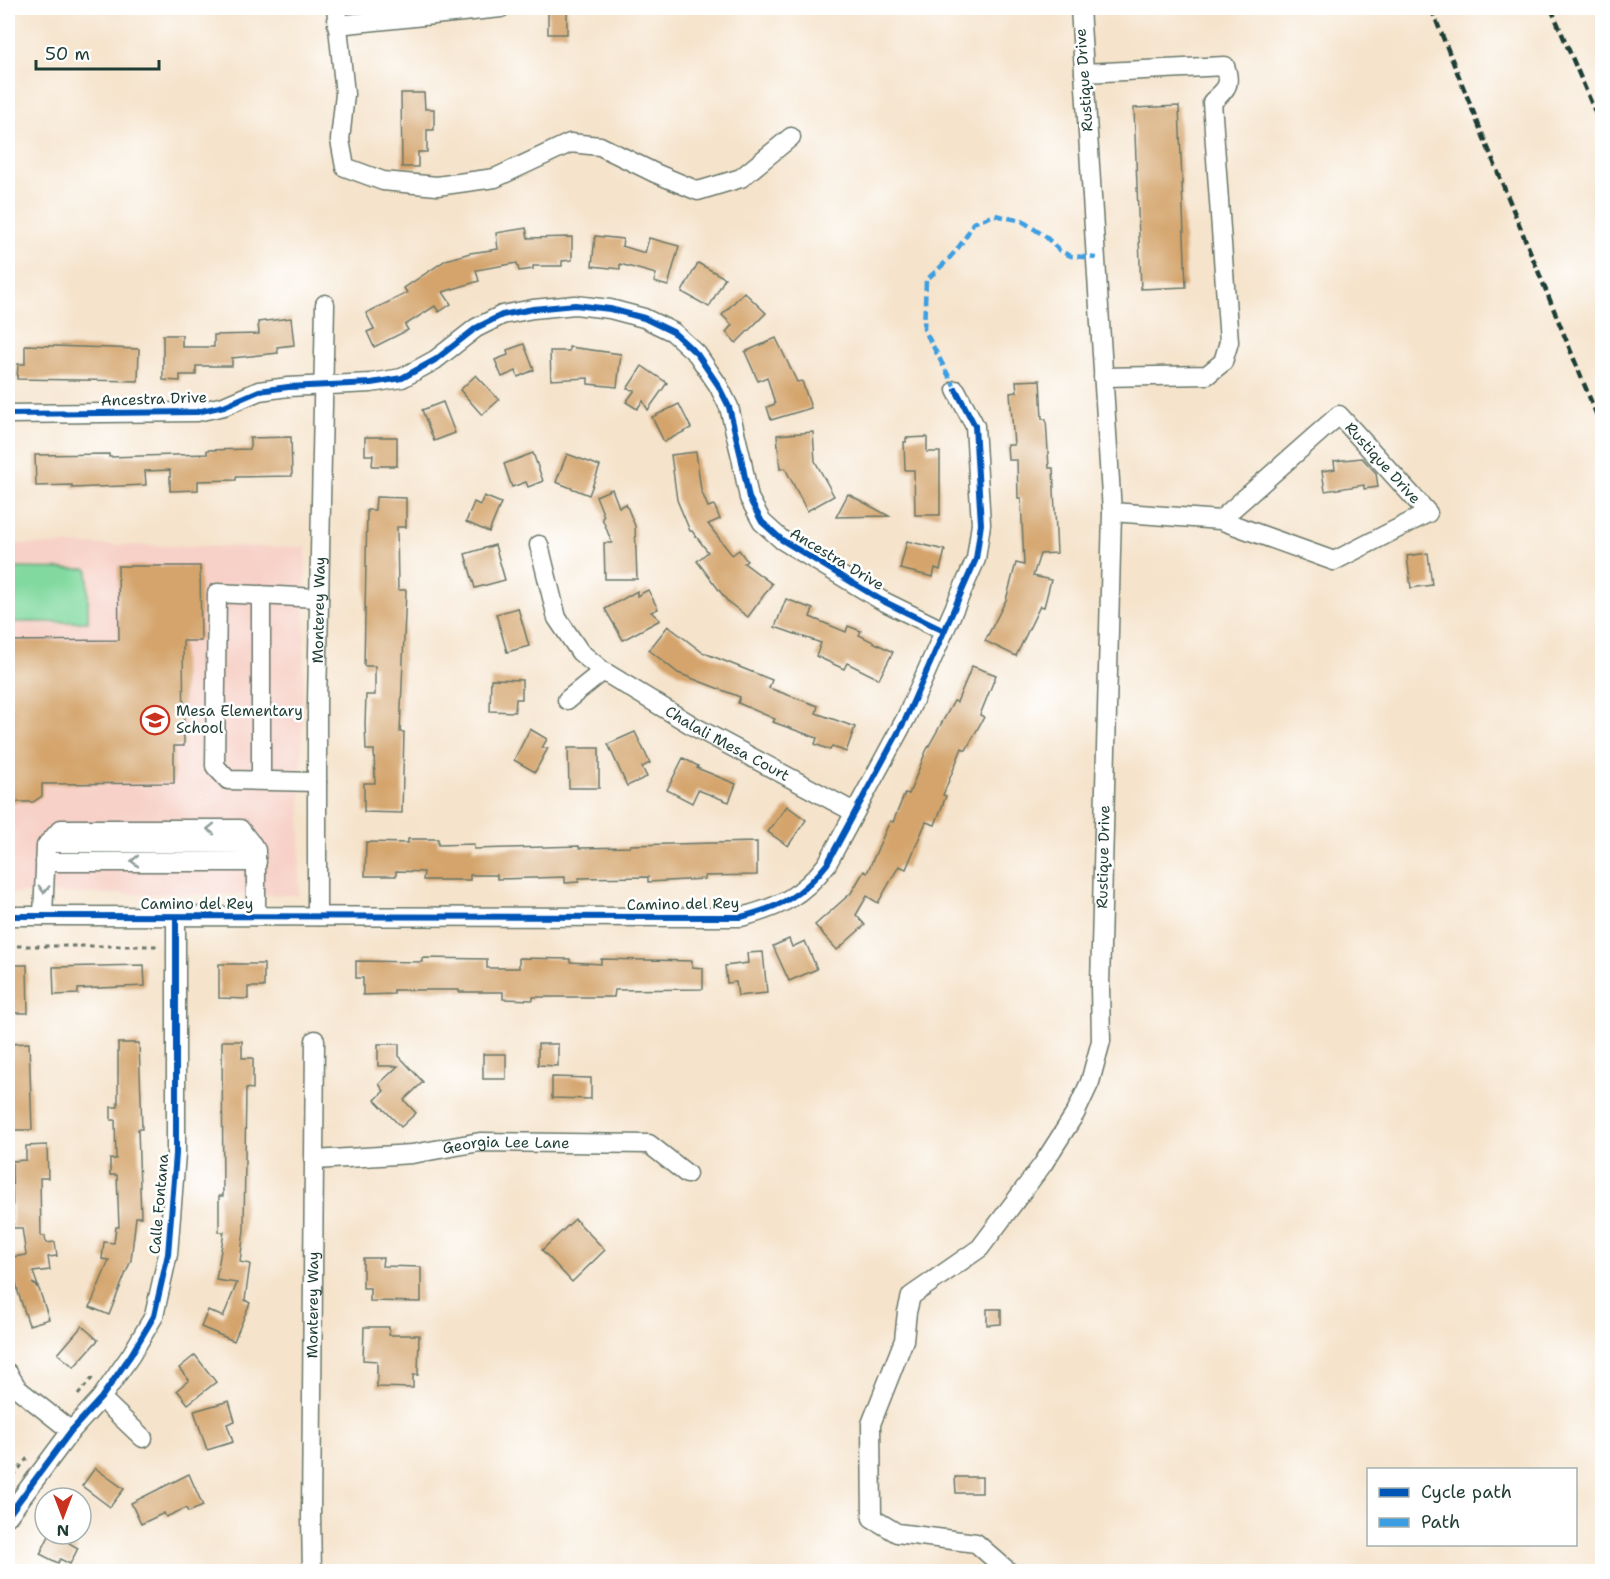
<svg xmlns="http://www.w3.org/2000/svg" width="1610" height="1579" viewBox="0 0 1610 1579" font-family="'Shantell Sans',sans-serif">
<rect width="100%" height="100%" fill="#fff"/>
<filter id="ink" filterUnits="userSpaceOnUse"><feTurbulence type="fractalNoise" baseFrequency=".0167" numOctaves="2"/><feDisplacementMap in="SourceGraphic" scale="12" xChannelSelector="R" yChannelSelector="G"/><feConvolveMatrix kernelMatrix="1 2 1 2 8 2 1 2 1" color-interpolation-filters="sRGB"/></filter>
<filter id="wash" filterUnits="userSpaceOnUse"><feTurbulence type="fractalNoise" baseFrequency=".008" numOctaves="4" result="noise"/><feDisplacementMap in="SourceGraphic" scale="24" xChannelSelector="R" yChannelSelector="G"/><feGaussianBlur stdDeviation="1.35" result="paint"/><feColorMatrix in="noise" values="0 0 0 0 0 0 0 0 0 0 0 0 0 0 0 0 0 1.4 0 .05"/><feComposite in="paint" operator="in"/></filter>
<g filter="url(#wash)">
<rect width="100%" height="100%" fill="#f5e3cb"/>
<path fill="#f7d1c7" d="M8 544 306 547 299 895 8 893Z"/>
<path fill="#81d99f" stroke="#508b6a" stroke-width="1.5" d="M8 568 88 569V622H8Z"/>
<g id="blocks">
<g fill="#d4a46c">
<rect x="548" y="8" width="19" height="26"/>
<path d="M401 93H424L425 109H434V130H427V152H418V167H402Z"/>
<path d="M1179 106 1186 287 1141 289 1134 108Z"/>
<path d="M526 228 528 238 572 237V260L562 261V266H533V269L519 271 517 263 476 270 479 281 443 292 451 304 439 312 435 306 405 325 408 330 374 347 367 332 374 329 366 313 407 293 404 288 446 260 470 253 498 249 496 233Z"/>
<path d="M595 236 623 239 622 246 645 253 649 238 679 246 668 286 654 282 656 274 620 264V269L592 266Z"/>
<path d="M698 263 725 278 709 307 682 292Z"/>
<path d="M744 292 766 313 736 343 726 332 732 325 722 315Z"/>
<path d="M291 318 294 345 277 347 278 353 232 358V366H196V375H180V381L163 380V335H182V347H214V335L259 334 258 322Z"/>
<path d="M776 338 797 382 802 381 811 408 771 420 767 407 775 404 767 377 758 381 745 352Z"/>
<path d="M524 344 534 370 518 377 516 371 502 377 495 360 508 355 507 350Z"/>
<path d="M25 345 139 349 138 381 17 379 18 364H25Z"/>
<path d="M569 347 621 354 617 387 588 384V378L551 380 550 351H569Z"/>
<path d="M642 366 667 383 648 410 643 401 637 409 626 402 635 390 627 389Z"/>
<path d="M476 375 499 400 482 415 460 390Z"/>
<path d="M1040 380 1042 419H1046L1049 468H1053L1057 553 1040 554 1033 576 1051 580 1044 607 1040 606 1016 656 985 641 1006 600 1016 563 1024 565 1021 498H1018L1017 460H1008L1007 445H1014L1010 393 1017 392 1016 381Z"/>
<path d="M443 402 455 433 434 441 422 410Z"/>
<path d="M679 404 691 428 664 442 652 417Z"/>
<path d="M813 432 815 461 834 496 807 511 785 468 780 469 777 435Z"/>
<path d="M291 437 292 476 236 477V480L198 481V490L170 491V470L145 471 146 485 72 488V485L36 486 35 455 109 454V457L207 454V450L250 449V438Z"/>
<path d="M365 437H397V466H372L373 455H365Z"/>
<path d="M927 437V452H940V515H915L914 470H905L904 442H906V438Z"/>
<path d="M696 452 701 490 708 507 714 505 720 519 708 524 732 555 739 550 747 561 744 563 772 584 748 617 728 602 697 561 708 552 692 531H690L677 500 671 455Z"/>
<path d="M533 453 543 481 528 487 526 482 512 487 504 464Z"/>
<path d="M567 454 600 466 589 495 556 482Z"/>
<path d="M1362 458 1376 473 1378 487 1364 489V485L1325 491 1322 471 1335 469 1334 461Z"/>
<path d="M612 489 619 507 626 504 635 526 637 579H605L604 543H612L602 518 604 516 596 496Z"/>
<path d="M848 494 889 516 836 517Z"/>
<path d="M484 496 501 503 489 532 466 522 474 502 480 505Z"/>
<path d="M376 497 406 498V527H397L398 590H406L400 732H404L402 813 364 812V783H375L374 750H366L365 724 366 695H375V666H364L367 510H375Z"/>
<path d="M907 541 945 550 940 570 935 568 933 577 900 569Z"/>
<path d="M495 545 505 580 475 588 465 554Z"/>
<path d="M1428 553 1432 585 1411 588 1407 556Z"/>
<path d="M118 566H200L201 641H183L184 746H174V783L42 784V796L33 802H8V641L119 640Z"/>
<path d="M648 590 658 609 651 612 660 620 623 640 605 609 637 591V596Z"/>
<path d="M786 599 813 609 810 617 846 632 848 626 861 631 859 635 893 652 879 679 847 663 844 669 816 656 821 643 775 627Z"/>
<path d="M518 608 529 646 507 652 496 614Z"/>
<path d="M668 626 702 652 772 680 769 688 818 706 816 713 855 727 846 752 832 746 830 750 815 744 817 738 773 722 775 719 738 703 740 697 678 673 649 650Z"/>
<path d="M972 666 996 675 980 715 984 717 966 750 962 748 943 795 946 796 935 825 926 822 906 869 899 866 878 903 867 896 856 915 865 925 837 950 815 925 851 893 864 871 867 873 890 821 893 822 905 793 909 794 926 751 954 701 957 702Z"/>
<path d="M491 679 522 680V699H516L515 712 490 711Z"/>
<path d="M530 729 547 739 542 748H548L535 772 514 760Z"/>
<path d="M635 732 650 763 642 767 647 777 627 786 608 744Z"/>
<path d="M568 748H599V788H569Z"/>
<path d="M683 758 698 766 697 768 736 784 729 802 698 790 692 803 667 790Z"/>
<path d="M787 806 806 820 788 846 768 832Z"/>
<path d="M408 839H438V845L474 844V849L579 846V848L630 847V845L757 842V875L705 876V879L648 882V877L579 878V882L565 883V877L497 879V875H470V880H423L424 872 396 871V876H365L366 842 408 843Z"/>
<path d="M789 939 792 947 805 941 817 969 789 981 773 946Z"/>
<path d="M763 952 767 993 738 996 736 982 727 983 725 966 748 963 747 953Z"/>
<path d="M422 958 487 959V968H519V958L570 959V962L601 964V959L692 961V967L703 968V989L615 990 614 997H533V1000L503 999V992H459V990H394V994L363 995V978H356V961L422 962Z"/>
<path d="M219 964H264V987H248V999L219 998Z"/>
<path d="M8 965H27L28 1013H8Z"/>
<path d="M144 965 145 986 78 989V994L54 995 53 967Z"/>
<path d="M222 1041H242V1058H253V1089L246 1088 244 1230 240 1262 250 1264 245 1300 250 1303 234 1341 201 1327 208 1310 223 1317 237 1283 216 1280 224 1232H219V1196H223Z"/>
<path d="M29 1043 32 1130H8V1044Z"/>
<path d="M118 1043H139L142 1129H138L141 1217H136L131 1260 109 1315 90 1307 109 1260 102 1259 104 1242 114 1243 116 1227H119L117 1175H110V1159H116L115 1120H111V1107H118Z"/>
<path d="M378 1044H399V1056L423 1082 404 1100 416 1113 401 1127 375 1100 384 1091 379 1084 398 1066H378Z"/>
<path d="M538 1044H558V1066L538 1065Z"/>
<rect x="483" y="1054" width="23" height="25"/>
<path d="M552 1077 591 1078V1099L552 1098Z"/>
<path d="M47 1145 48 1178H40L41 1236H45L46 1243 55 1242 57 1256 48 1257 50 1270 33 1272 38 1286 32 1283 39 1289 49 1319 29 1325 18 1292 12 1257 26 1255 22 1228H13L12 1161 26 1160V1146Z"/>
<path d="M575 1219 605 1250 572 1282 542 1250Z"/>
<path d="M363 1258H383L382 1266 421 1267V1302L370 1301V1288H363Z"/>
<path d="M987 1309H1001V1324L987 1325Z"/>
<path d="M82 1326 98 1340 74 1367 58 1354Z"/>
<path d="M364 1327H389V1335H419L418 1375H413V1388L377 1387V1361L363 1360Z"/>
<path d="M195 1355 216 1382 188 1404 177 1390 189 1380 179 1368Z"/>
<path d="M229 1401 235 1421 227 1424 233 1442 207 1450 194 1411Z"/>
<path d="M95 1468 124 1489 110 1507 82 1486Z"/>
<path d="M189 1474 203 1506 188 1512 186 1508 166 1517 164 1513 141 1524 131 1503Z"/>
<path d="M955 1477H982V1493H956Z"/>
<path d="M50 1534H73L69 1543 78 1548 70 1564 60 1559 58 1563 40 1554Z"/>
</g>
</g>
</g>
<g filter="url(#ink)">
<use href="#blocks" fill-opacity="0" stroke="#6a7769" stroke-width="1.5"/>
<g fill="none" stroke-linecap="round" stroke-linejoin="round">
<g stroke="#6a7769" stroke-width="21">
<g id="minor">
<path d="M336 8 345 94 340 140 345 167 383 181 437 186 495 178 570 143 600 146 655 173 698 191 741 178 791 137"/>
<path d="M337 25 501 8"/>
<path d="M1084 73 1225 66C1232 86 1226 89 1212 102L1229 342 1223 362 1207 375 1103 377"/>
<path d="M8 414 197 412 224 406 259 391 288 387 371 383 402 378 435 360 476 328 502 315 533 309 575 305 610 309 644 318 673 332 697 354 718 385 729 407 741 457 749 498 762 522 782 540 881 600 944 631"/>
<path id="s1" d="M1112 512 1220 520 1339 415 1428 513 1334 561 1220 520"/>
<path id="s2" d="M539 545 557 618 580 652 603 671 695 727 854 812"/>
<path d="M567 700 603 671"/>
<path d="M261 780V595"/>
<path d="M317 782 228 780 215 766 217 593 319 598"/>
<path d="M48 843 252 844"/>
<path d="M45 862H257"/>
<path d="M8 916 741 917C780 907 802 896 827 864L906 718 976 559 981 524 975 426 956 390"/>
<path d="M43 916 46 846 61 829H240L256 850V916"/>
<path id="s3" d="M317 916V704L325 304"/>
<path id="s4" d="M315 1160 412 1154 480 1142 649 1144 687 1174"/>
<path d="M8 1373 18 1389 71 1431"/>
<path d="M101 1398 143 1438"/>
<path d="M8 1516 71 1431 101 1398 131 1355 154 1316 168 1254 176 1154V917"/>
<path id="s5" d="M312 1572 311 1517 315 1040"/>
<path id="s6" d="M1009 1572 976 1543 897 1533 872 1518 871 1424 904 1340 907 1312 911 1296 980 1248 1043 1164 1075 1114 1090 1082 1101 1041 1100 986 1112 512 1080 8"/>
</g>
</g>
<g stroke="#6a7769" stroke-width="3" stroke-dasharray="4.5 4.5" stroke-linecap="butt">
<path d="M8 946H157L158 949"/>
<path d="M78 1395 93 1377"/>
<path d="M8 1483 29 1456"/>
</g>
<use href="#minor" stroke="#fff" stroke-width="18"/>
<g stroke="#1f3d34" stroke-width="4.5" stroke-dasharray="9 4.5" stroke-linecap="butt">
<path d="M1431 8 1602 428"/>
<path d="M1551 8 1602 128"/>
</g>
<path stroke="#3c9ee2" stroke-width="4.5" stroke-dasharray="9 4.5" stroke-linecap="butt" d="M956 390 924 329 926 280C946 263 962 247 973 223L995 215 1022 221 1045 236 1060 251 1071 256 1096 258"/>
<g stroke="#fff" stroke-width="10">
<g id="cycleway">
<path d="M8 414 197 412 224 406 259 391 288 387 371 383 402 378 435 360 476 328 502 315 533 309 575 305 610 309 644 318 673 332 697 354 718 385 729 407 741 457 749 498 762 522 782 540 881 600 944 631"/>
<path d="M8 916 741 917C780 907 802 896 827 864L906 718 976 559 981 524 975 426 956 390"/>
<path d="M8 1516 71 1431 101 1398 131 1355 154 1316 168 1254 176 1154V917"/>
</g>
</g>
<use href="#cycleway" stroke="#0057b8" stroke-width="6"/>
</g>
<defs><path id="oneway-chevron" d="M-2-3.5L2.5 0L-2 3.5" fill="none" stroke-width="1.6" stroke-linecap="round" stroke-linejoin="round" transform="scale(1.5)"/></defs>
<g stroke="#8f9e9a">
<use href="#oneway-chevron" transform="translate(211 829) rotate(-180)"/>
<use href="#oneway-chevron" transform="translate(135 861) rotate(180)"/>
<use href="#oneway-chevron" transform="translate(44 889) rotate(92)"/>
</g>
</g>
<defs>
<g id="school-ring" transform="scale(1.5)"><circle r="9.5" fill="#fff" stroke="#c8321e" stroke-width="1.5"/><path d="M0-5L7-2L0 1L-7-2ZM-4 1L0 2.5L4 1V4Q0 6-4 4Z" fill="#c8321e"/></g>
</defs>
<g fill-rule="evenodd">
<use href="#school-ring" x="155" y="720"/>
</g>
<g text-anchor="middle" stroke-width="5" stroke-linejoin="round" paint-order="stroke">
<g font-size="15" fill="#1f3d34" stroke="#fff">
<text transform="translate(1084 80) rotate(-94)" y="5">Rustique Drive</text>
<text transform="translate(154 399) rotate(-2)" y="5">Ancestra Drive</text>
<text dy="5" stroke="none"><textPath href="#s1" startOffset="332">Rustique Drive</textPath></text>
<text transform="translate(837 559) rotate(31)" y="5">Ancestra Drive</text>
<text dy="5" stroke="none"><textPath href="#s3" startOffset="306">Monterey Way</textPath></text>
<text dy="5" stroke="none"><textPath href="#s2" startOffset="290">Chalali Mesa Court</textPath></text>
<text dy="5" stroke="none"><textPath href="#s6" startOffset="892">Rustique Drive</textPath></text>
<text x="197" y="909">Camino del Rey</text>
<text transform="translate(683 904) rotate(-1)" y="5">Camino del Rey</text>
<text dy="5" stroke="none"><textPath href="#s4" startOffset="192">Georgia Lee Lane</textPath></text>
<text transform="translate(159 1204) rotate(-85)" y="5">Calle Fontana</text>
<text dy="5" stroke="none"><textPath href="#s5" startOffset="267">Monterey Way</textPath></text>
</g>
<g font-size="15" fill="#1f3d34" stroke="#fff" text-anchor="start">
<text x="176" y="716">Mesa Elementary<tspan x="176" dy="17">School</tspan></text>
</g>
</g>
<rect width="1610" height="1579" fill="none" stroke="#fff" stroke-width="30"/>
<rect x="1367" y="1468" width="210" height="78" fill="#ffffff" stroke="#a5b1ae" stroke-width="1.5"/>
<rect x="1379" y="1488" width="30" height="9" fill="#0057b8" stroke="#a5b1ae" stroke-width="1.5"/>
<text x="1421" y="1498" font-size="18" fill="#1f3d34">Cycle path</text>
<rect x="1379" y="1518" width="30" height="9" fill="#3c9ee2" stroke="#a5b1ae" stroke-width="1.5"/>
<text x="1421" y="1528" font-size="18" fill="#1f3d34">Path</text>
<g transform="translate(63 1516) rotate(180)"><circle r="28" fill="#ffffff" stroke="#a5b1ae" stroke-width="1.5"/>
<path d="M0-4.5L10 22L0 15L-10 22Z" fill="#c8321e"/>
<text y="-9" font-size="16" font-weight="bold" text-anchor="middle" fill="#1f3d34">N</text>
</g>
<path d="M36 60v9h123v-9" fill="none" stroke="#1f3d34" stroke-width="3"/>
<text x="45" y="60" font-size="18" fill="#1f3d34" stroke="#ffffff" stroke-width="4.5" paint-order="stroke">50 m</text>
</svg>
